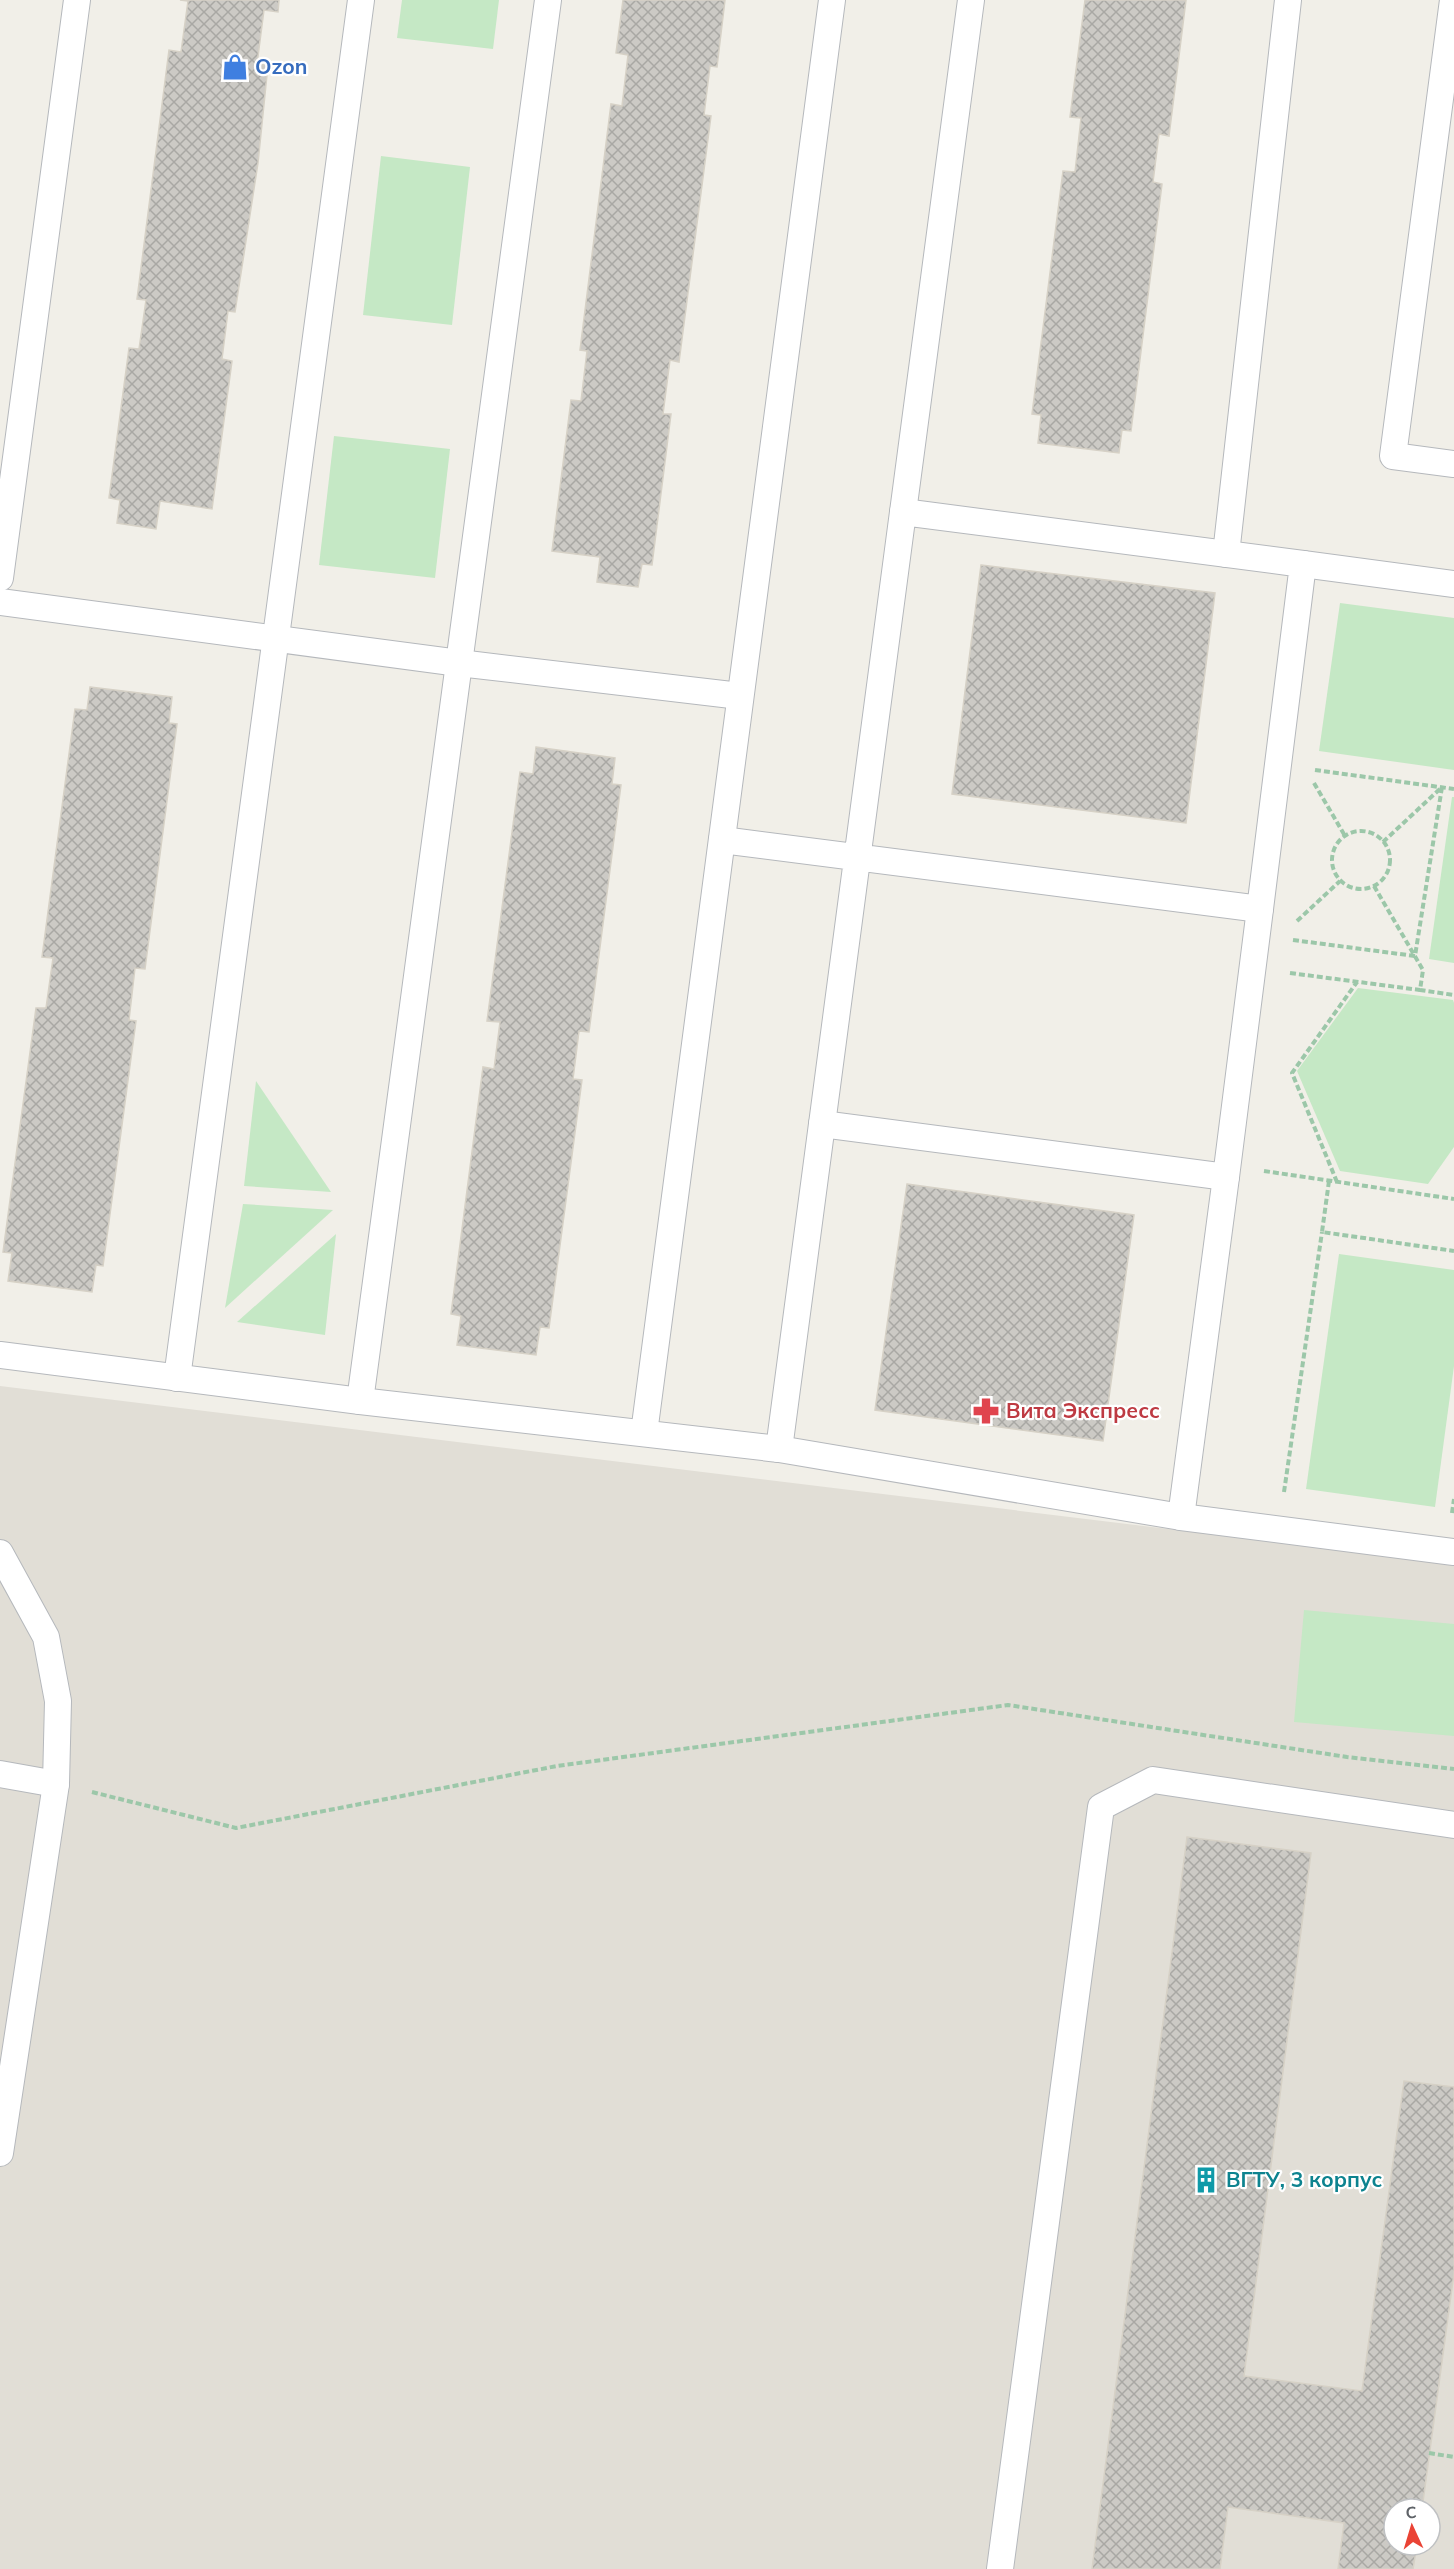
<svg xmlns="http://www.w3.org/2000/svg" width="1454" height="2569" viewBox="0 0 1454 2569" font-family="Mulish,sans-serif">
<defs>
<pattern id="building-cross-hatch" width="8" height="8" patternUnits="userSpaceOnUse" patternTransform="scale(1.5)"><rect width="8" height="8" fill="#cccac5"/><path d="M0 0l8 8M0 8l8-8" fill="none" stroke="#a9a8a4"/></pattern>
</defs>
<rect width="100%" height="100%" fill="#f1efe8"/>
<path fill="#e1ded6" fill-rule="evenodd" d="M0 1386 1454 1564V2569H0ZM1394 2509H1430V2545H1394Z"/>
<g fill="#c5e8c5">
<path d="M402 0H499L493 49 397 38Z"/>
<path d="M381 156 470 167 452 325 363 315Z"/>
<path d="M334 436 450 449 435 578 319 565Z"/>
<path d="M1340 603 1454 618V770L1319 751Z"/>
<path d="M1452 797H1454V963L1429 959Z"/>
<path d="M1358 988 1453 1000 1454 1003V1147L1428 1184 1340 1171 1297 1071Z"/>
<path d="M256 1081 331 1192 244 1186Z"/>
<path d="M243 1204 333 1210 225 1308Z"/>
<path d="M336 1234 325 1335 237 1322Z"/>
<path d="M1339 1254 1454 1270V1366L1435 1507 1306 1489Z"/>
<path d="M1304 1610 1454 1624V1736L1294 1722Z"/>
</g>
<g fill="url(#building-cross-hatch)" stroke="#d6d1c6" stroke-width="1.5">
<path d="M180 0H279L278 12 264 10 257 64 268 65 258 163 235 312 228 311 222 359 232 361 212 509 160 501 156 529 117 523 120 500 109 498 129 348 139 349 146 300 137 299 169 50 181 52 188 1Z"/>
<path d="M623 0H725L717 67 710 66 704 115 711 116 679 362 670 360 663 414H671L652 565 642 564 638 587 597 582 600 557 552 551 571 400 581 401 587 351 580 350 611 104 622 106 628 55 616 53Z"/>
<path d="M1085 0H1186L1169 136 1159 134 1153 182 1162 184 1131 431 1122 430 1119 453 1038 443 1041 415 1032 414 1063 171 1075 172 1081 118 1070 117Z"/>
<path d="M981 565 1215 593 1186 823 952 794Z"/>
<path d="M90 687 172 697 169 723 177 724 145 969 135 968 129 1020 136 1021 103 1266 96 1265 92 1292 8 1281 12 1253 3 1252 36 1008H46L53 958 42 957 75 709 87 710Z"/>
<path d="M536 747 615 758 612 784 621 785 589 1032 579 1031 573 1079 582 1080 549 1328 540 1327 536 1355 457 1345 461 1316 451 1314 483 1067 494 1069 500 1022 487 1021 520 772 533 774Z"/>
<path d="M907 1184 1134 1215 1103 1441 875 1410Z"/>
<path d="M1187 1837 1311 1853 1244 2376 1362 2391 1404 2081 1454 2087V2273L1422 2509H1394V2545H1417L1413 2569H1338L1344 2523 1228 2507 1220 2569H1092Z"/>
</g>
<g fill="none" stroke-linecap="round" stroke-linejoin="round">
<g stroke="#b5b8bc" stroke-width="28">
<g id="service">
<path d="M1453 0 1393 456 1454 464"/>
<path d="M903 512 971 0"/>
<path d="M1226 554 1288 0"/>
<path d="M1303 564 1454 584"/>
<path d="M0 578 77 0"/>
<path d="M0 602 459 663 740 696"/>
<path d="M722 840 1260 909 1303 564 903 512C862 825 820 1137 779 1449"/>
<path d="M822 1124 1226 1177 1260 909"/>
<path d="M0 1355 360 1401 779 1449 1181 1517 1454 1552"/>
<path d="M177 1378 361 0"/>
<path d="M360 1401 548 0"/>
<path d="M644 1433 832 0"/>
<path d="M1181 1517 1226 1177"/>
<path d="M0 1553 46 1637 58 1701 56 1784 0 2153"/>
<path d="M0 1774 56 1784"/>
<path d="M1000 2569 1101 1807 1153 1780 1454 1825"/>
</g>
</g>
<g stroke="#9cc7a9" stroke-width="4" stroke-dasharray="6 3" stroke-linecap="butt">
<path d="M1315 770 1454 789"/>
<path d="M1314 783 1345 836"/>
<circle cx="1361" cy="860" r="29"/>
<path d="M1374 886 1423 970 1420 990 1454 995"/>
<path d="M1297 921 1340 881"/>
<path d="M1293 940 1415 956 1442 787 1383 842"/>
<path d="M1290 973 1420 990"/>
<path d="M1264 1171 1454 1199"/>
<path d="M1329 1181 1322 1232 1454 1251"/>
<path d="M1337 1182 1292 1073 1357 982"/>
<path d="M1284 1492 1322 1232"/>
<path d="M1452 1513 1454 1499"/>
<path d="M92 1792 236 1828 557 1766 1008 1705 1347 1757 1454 1769"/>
<path d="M1429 2453 1454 2457"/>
</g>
<use href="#service" stroke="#fff" stroke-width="26"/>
</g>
<defs>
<g id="shop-bare" transform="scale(2.07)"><path d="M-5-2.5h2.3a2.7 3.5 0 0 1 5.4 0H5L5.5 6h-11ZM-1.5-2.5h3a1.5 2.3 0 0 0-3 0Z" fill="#3f7fe0" stroke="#fff" stroke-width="2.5" paint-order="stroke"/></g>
<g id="pharmacy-bare" transform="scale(2.07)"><path d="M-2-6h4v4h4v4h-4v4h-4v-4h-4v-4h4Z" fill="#e0444e" stroke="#fff" stroke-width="2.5" paint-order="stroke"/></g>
<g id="building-bare" transform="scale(2.07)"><path d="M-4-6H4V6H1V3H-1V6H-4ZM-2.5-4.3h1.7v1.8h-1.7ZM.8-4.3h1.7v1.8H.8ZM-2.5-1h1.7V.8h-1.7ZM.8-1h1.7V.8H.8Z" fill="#0f9aa8" stroke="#fff" stroke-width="2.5" paint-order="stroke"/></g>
</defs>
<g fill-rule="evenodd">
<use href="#shop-bare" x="235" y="67"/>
<use href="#pharmacy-bare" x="986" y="1411"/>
<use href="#building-bare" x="1206" y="2180"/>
</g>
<g text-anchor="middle" stroke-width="4.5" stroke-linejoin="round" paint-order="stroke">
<g font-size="21" font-weight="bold" fill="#366cbe" stroke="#fff" text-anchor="start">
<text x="255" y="74">Ozon</text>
</g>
<g font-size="21" font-weight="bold" fill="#be3a42" stroke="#fff" text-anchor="start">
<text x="1006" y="1418">Вита Экспресс</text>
</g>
<g font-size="21" font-weight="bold" fill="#0d838f" stroke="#fff" text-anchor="start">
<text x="1226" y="2187">ВГТУ, 3 корпус</text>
</g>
</g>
<g transform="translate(1412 2527) rotate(356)"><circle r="28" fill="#ffffff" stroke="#bfc1c3" stroke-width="1.5"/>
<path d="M0-4.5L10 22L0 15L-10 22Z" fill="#ea4335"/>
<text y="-9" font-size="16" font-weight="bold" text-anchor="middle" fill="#5f6368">С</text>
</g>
</svg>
